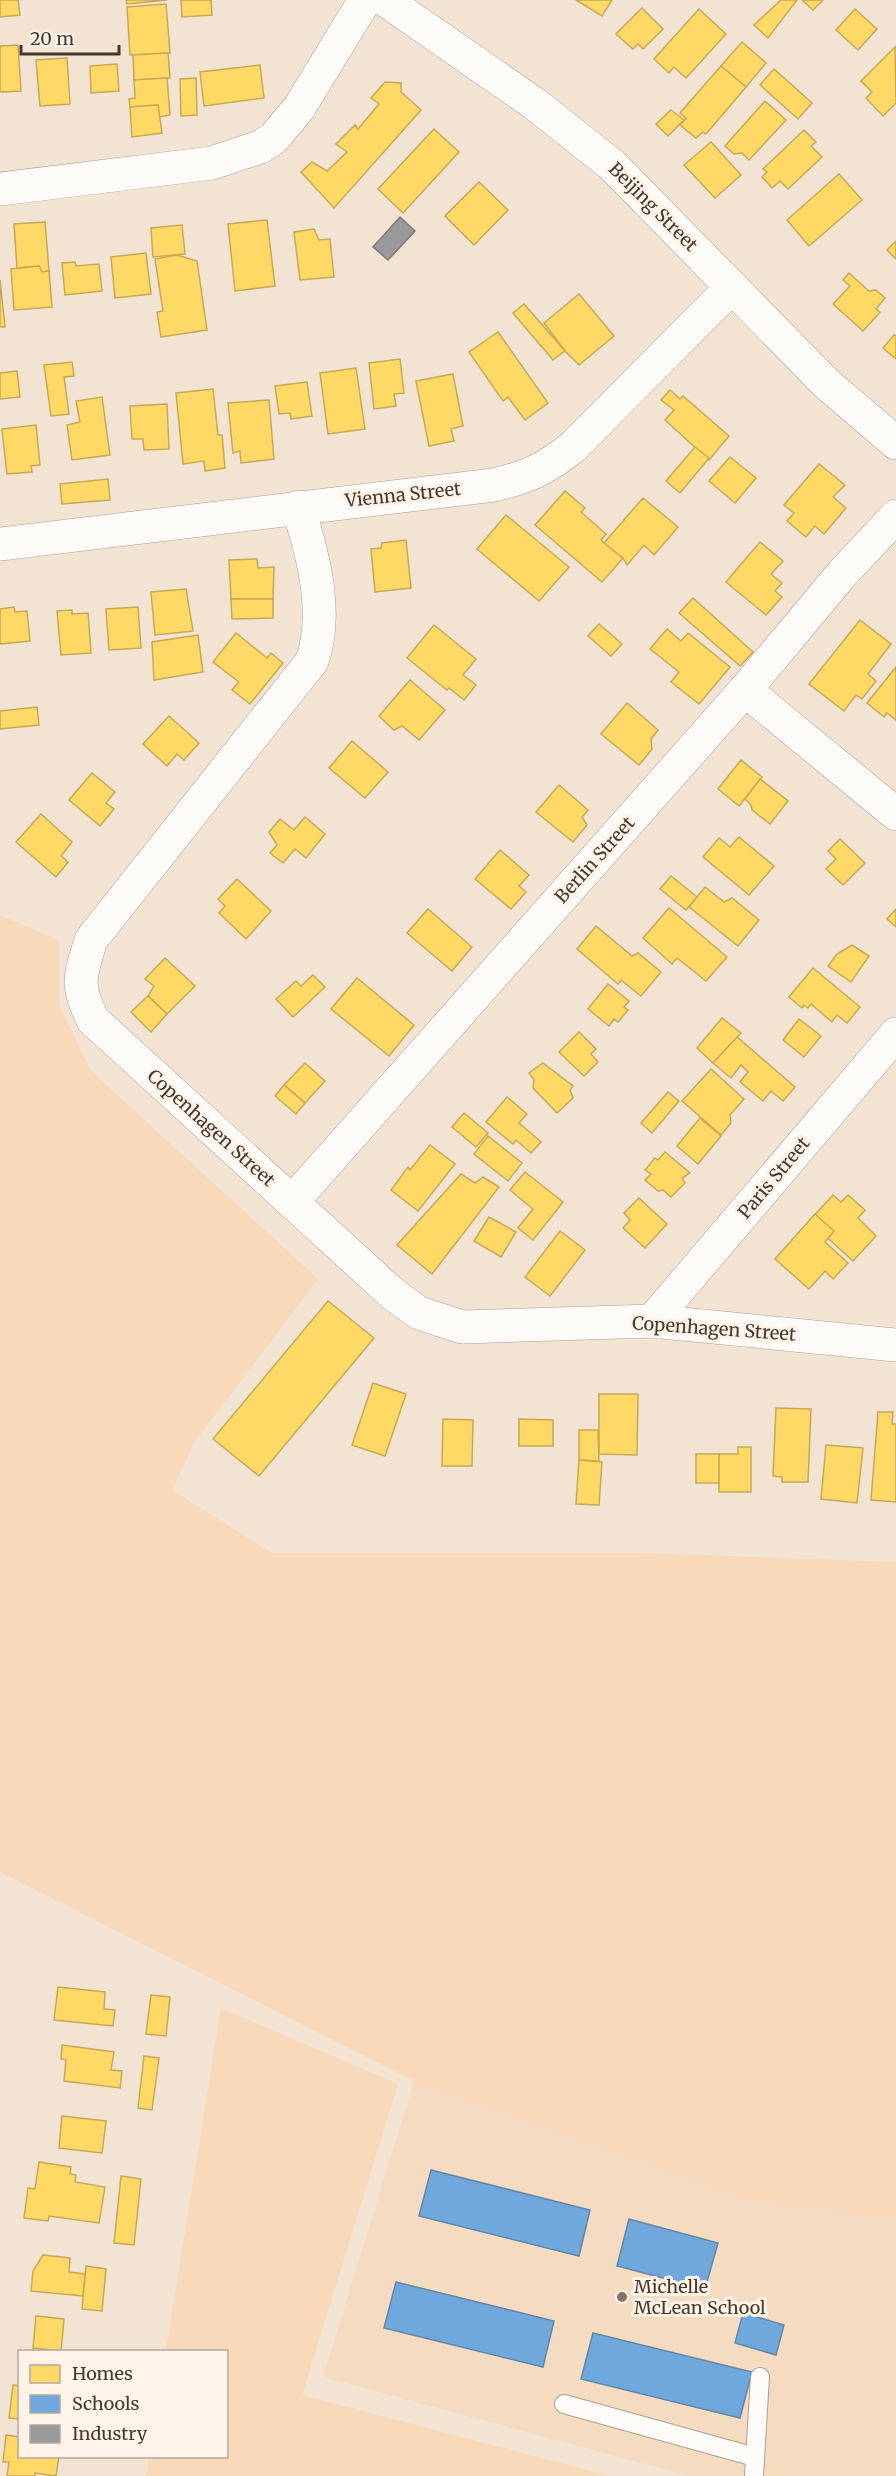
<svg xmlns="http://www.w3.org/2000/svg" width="896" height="2476" viewBox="0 0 896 2476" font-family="Merriweather,serif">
<rect width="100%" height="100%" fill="#f2e3d3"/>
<path fill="#f5dcc1" d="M414 2081 744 2197 879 2217H896V2476H689L323 2377Z"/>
<g fill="#f8d9b9">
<path d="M0 915 59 940V1005L91 1071 318 1279 195 1441 172 1490 272 1553H643L896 1562V2217H879L744 2197 414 2081 0 1872Z"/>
<path d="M221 2008 398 2084 302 2395 610 2476H146L149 2457 226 2456V2352L166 2351Z"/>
</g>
<g fill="#ffd966" stroke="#c7a955" stroke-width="1.5">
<path d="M0 0H18L20 15 0 17Z"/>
<path d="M126 0H167L127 4Z"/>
<path d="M181 0H211L212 15 182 17Z"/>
<path d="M576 0H612L602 16Z"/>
<path d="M781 0H797L768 38 754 25Z"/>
<path d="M802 0H823L813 10Z"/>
<path d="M166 4 170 53 130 55 127 7Z"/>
<path d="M642 8 663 29 643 49 638 44 633 49 616 34Z"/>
<path d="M699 9 726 34 686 78 674 67 669 73 654 59Z"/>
<path d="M855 9 877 29 858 50 836 30Z"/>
<path d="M742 42 766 63 746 87 721 66Z"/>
<path d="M18 45 21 91 0 92V46Z"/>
<path d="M895 47 896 103 883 116 866 98 872 92 861 81Z"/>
<path d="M168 53 170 78 134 80 133 55Z"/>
<path d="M67 58 70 104 40 106 36 60Z"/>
<path d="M117 64 119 91 91 93 90 66Z"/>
<path d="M260 65 264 98 204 106 200 72Z"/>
<path d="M721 66 746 87 706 134 703 132 696 138 680 125 686 118 680 113Z"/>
<path d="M774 69 812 103 798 119 760 85Z"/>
<path d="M167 78 170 115 159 117 158 105 130 107 129 99 135 98 134 80Z"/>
<path d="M196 78 197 115 181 116 180 79Z"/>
<path d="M385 82 401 83V92L421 110 334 208 301 172 312 162 327 171 347 152 336 144 355 125 358 129 379 104 371 98Z"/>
<path d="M765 101 786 120 749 160 742 153 734 154 725 146Z"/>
<path d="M158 105 162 133 132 137 130 107Z"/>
<path d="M671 110 684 120 668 136 656 124Z"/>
<path d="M434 129 459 152 403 213 378 189Z"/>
<path d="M804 130 816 142 811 146 822 157 788 189 780 181 772 188 762 177 767 172 763 169Z"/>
<path d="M711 142 741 175 715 198 684 165Z"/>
<path d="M839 174 862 200 809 246 787 220Z"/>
<path d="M479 182 508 210 474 245 445 216Z"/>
<path d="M267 220 275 286 235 291 228 224Z"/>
<path d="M45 222 49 271 42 272 39 266 17 268 14 224Z"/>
<path d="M182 225 185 254 153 257 151 228Z"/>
<path d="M314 229 319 240 330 239 334 277 300 280 294 232Z"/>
<path d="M896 241V259L887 250Z"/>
<path d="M146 253 151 294 115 298 111 257Z"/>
<path d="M177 255 197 261 207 330 161 337 157 312 163 311 155 259Z"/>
<path d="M75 262 76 266 99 264 102 291 65 295 62 263Z"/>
<path d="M39 266 42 272 49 271 52 307 14 310 11 269Z"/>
<path d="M849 273 869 291 876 290 885 298 876 309 880 312 863 331 833 304 850 286 843 280Z"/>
<path d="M0 280 5 327H0Z"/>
<path d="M579 294 614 336 579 365 565 351 544 323Z"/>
<path d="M524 304 565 351 553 360 513 313Z"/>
<path d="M498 332 548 403 525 420 508 397 503 401 469 352Z"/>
<path d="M894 335H896V359L883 348Z"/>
<path d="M400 359 404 393 394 394 396 406 374 409 369 363Z"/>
<path d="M72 362 74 376 64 377 69 414 51 416 44 365Z"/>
<path d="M356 368 365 429 328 434 320 373Z"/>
<path d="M17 371 20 397 0 399V373Z"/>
<path d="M453 374 463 426 451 429 454 441 429 446 416 381Z"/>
<path d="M307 382 312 416 291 419 290 413 279 414 275 386Z"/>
<path d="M213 389 218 435H222L225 468 205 471 204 461 183 464 176 393Z"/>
<path d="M670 390 680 399 683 396 729 436 709 460 665 420 674 410 661 400Z"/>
<path d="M102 397 110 455 72 460 67 425 80 422 76 401Z"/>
<path d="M269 400 274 459 241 463 240 451 233 453 228 403Z"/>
<path d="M167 404 169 449 144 450 143 439H132L130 406Z"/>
<path d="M36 425 40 465 31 466 32 472 7 474 2 429Z"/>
<path d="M695 447 709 458 680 493 666 481Z"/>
<path d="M730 457 756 478 735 503 709 481Z"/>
<path d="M819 464 845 485 833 497 846 508 824 534 815 526 806 537 787 521 794 513 784 505Z"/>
<path d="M108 479 110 500 62 504 60 484Z"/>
<path d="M565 491 585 508 581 512 606 534 601 540 623 558 602 582 535 525Z"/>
<path d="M643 498 678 527 654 555 644 545 627 565 623 558 604 543Z"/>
<path d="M506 515 569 567 539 601 477 549Z"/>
<path d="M406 540 411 588 375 592 371 549 381 548 382 543Z"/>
<path d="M760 542 783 561 771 574 782 583 775 591 782 597 766 615 726 582Z"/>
<path d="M257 559 258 568 274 567 273 599H231L229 560Z"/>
<path d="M186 589 193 631 155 635 151 592Z"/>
<path d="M693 598 753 652 740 666 679 613Z"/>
<path d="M231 599H273V618L232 619Z"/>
<path d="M14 607 15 612 27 611 30 641 0 644V609Z"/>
<path d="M138 607 141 648 109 650 106 609Z"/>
<path d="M72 610V614L88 613 91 653 61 655 57 611Z"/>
<path d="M860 620 891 644 868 674 876 681 862 699 856 695 844 711 809 684Z"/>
<path d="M599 624 622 644 611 656 588 636Z"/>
<path d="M434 625 476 659 463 675 476 685 464 700 449 688 447 690 407 658Z"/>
<path d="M667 629 681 641 688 633 730 667 699 704 671 682 679 672 650 649Z"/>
<path d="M236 633 267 658 271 653 283 663 250 704 232 690 239 682 213 662Z"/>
<path d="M198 635 203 672 154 680 152 642Z"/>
<path d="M896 667V720L887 713 884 717 867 703Z"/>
<path d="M410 680 445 710 419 740 402 726 394 730 379 716Z"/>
<path d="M627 703 658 730 651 739 652 749 639 765 601 734Z"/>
<path d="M37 707 39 725 0 729V711Z"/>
<path d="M169 716 199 743 184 760 177 754 167 766 143 744Z"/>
<path d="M352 741 388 772 365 798 329 768Z"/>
<path d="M741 760 762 777 739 806 718 789Z"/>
<path d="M92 773 115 792 106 803 114 809 100 826 69 800Z"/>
<path d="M760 779 788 801 770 824 752 810 751 805 745 799Z"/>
<path d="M559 785 588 810 582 817 587 825 573 842 536 812Z"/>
<path d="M41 814 72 842 61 856 68 862 56 877 16 842Z"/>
<path d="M305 817 325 834 306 858 295 849 283 863 270 853 277 845 269 832 280 819 294 830Z"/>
<path d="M739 837 774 866 749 895 703 857 719 838 730 847Z"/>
<path d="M840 839 865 863 843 885 826 869 836 859 828 851Z"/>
<path d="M500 850 529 875 519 886 526 892 511 909 475 879Z"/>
<path d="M671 876 697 897 686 910 660 889Z"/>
<path d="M237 879 271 911 246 939 219 913 225 906 218 899Z"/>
<path d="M705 887 724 902 732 898 759 920 738 946 689 907Z"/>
<path d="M669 908 727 957 706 981 677 958 672 964 643 938Z"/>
<path d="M428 909 472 947 452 971 407 933Z"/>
<path d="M896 909V927L887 919Z"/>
<path d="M596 926 632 956 638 953 661 972 641 996 621 980 618 984 577 949Z"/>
<path d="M852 945 869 956 851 982 828 966 837 954Z"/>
<path d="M165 958 195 986 167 1014 148 996 154 986 145 979Z"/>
<path d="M813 968 860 1007 847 1023 837 1015 832 1022 811 1004 808 1008 804 1005 802 1008 789 997Z"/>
<path d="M313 975 325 987 293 1017 276 999 296 981 301 986Z"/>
<path d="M357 978 414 1025 389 1056 331 1009Z"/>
<path d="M608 984 629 1001 624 1007 628 1010 618 1022 614 1019 609 1026 588 1009Z"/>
<path d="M148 996 167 1014 151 1032 131 1012Z"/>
<path d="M722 1018 741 1033 713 1063 697 1048Z"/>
<path d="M799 1019 821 1036 804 1057 783 1040Z"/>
<path d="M579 1032 596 1049 591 1054 598 1062 584 1076 559 1052Z"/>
<path d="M737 1037 795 1087 783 1101 771 1091 763 1101 740 1082 748 1072 741 1065 731 1078 713 1063Z"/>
<path d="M305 1063 325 1081 305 1103 284 1085Z"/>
<path d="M543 1063 573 1086 570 1090 573 1098 557 1113 533 1088 534 1080 529 1073Z"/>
<path d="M711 1069 744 1099 730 1115 731 1123 721 1135 682 1101Z"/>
<path d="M284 1085 305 1103 296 1114 275 1096Z"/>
<path d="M668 1092 679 1101 652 1133 641 1123Z"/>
<path d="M507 1097 527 1114 519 1123 541 1142 531 1153 516 1140 513 1144 486 1122Z"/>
<path d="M464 1113 488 1133 476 1147 452 1127Z"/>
<path d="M700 1118 721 1136 698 1164 677 1146Z"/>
<path d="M488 1136 522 1163 508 1181 474 1154Z"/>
<path d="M430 1145 455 1164 418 1211 391 1190 408 1167 410 1170Z"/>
<path d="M665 1152 690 1173 682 1178 685 1183 671 1197 663 1190 658 1191 645 1180 651 1174 645 1170 655 1158 658 1160Z"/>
<path d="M525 1172 563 1202 533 1240 518 1228 533 1209 510 1190Z"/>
<path d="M461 1174 475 1183 483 1177 499 1187 432 1274 397 1245Z"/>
<path d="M833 1195 841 1202 848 1195 865 1210 858 1218 876 1236 853 1261 809 1221Z"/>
<path d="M639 1198 667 1224 645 1248 623 1228 630 1220 624 1213Z"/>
<path d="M815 1214 834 1231 825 1242 848 1263 833 1279 825 1271 809 1289 775 1259Z"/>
<path d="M489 1217 516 1232 501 1257 474 1241Z"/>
<path d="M560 1231 585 1250 550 1296 525 1277Z"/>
<path d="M328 1301 374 1338 259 1476 213 1439Z"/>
<path d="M373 1383 406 1394 385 1456 352 1445Z"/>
<path d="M599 1394H638L637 1455 599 1454Z"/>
<path d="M776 1408 811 1409 808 1482H782V1477L773 1476Z"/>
<path d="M878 1412H893L892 1424H896V1502L871 1500Z"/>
<path d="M443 1419 473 1420 472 1466H442Z"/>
<path d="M519 1419 553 1420V1446H519Z"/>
<path d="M579 1430H598L599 1461 579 1460Z"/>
<path d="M826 1445 863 1448 857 1503 821 1499Z"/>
<path d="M738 1447H751V1492H719V1454H738Z"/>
<rect x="696" y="1454" width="23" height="29"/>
<path d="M579 1460 602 1462 599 1505 576 1504Z"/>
<path d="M58 1987 105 1992 104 2009 115 2010 113 2026 54 2020Z"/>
<path d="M151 1995 170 1997 166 2036 146 2034Z"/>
<path d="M62 2045 114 2052 111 2070 122 2071 120 2088 64 2081 66 2060 61 2059Z"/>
<path d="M144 2056 159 2058 152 2110 138 2108Z"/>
<path d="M62 2116 106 2121 102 2153 59 2148Z"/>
<path d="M39 2162 71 2167 70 2174 76 2175 75 2182 105 2187 99 2223 49 2216 48 2221 24 2218 28 2188 35 2189Z"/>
<path d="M121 2176 141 2179 134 2245 114 2243Z"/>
<path d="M43 2255 70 2258 69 2272 85 2274 83 2296 31 2291 33 2271Z"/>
<path d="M86 2266 106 2269 102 2311 82 2309Z"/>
<path d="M36 2316 64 2319 61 2351 33 2348Z"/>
<path d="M13 2385 20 2386V2419L9 2418Z"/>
<path d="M6 2435 20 2437V2456H59L56 2476 35 2473V2476H7L9 2462H3Z"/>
</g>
<g fill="#6fa8dc" stroke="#6287a8" stroke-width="1.5">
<path d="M431 2170 590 2210 579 2256 419 2216Z"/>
<path d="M629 2219 718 2243 705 2289 617 2266Z"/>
<path d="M396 2282 554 2321 543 2367 384 2328Z"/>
<path d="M743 2313 784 2325 776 2355 735 2343Z"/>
<path d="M593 2333 752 2372 740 2418 581 2379Z"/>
</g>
<path fill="#999" stroke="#807c79" stroke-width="1.5" d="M400 217 415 231 388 260 373 247Z"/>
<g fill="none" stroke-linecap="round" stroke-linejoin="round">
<g stroke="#aba094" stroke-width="20">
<g id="lane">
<path d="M564 2404 755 2457"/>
<path d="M754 2476 760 2377"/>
</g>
</g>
<g stroke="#aba094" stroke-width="34">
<g id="street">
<path d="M385 0 535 104 612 165 827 384 896 443"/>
<path d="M0 189 212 163 260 147 274 138 299 108 365 0"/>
<path d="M298 507C313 555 329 612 312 661L91 940C80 977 75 984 93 1020L394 1295 419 1313 462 1327 652 1321 896 1345"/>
<path d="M0 544 494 485C528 477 546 469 574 446L732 287"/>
<path d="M745 690 896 814"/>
<path d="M292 1202 745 690 841 575 896 516"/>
<path d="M652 1321 896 1034"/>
</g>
</g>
<use href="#lane" stroke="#fdfbf8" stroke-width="18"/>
<use href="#street" stroke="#fdfbf8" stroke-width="33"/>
</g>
<circle fill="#817468" stroke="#fff3e8" stroke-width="2" cx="622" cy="2297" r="6"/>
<g text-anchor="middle" stroke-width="6" stroke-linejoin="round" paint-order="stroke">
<g font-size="18" fill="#44392e" stroke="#fff3e8">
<text transform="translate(653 207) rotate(45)" y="6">Beijing Street</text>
<text transform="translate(403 495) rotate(-6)" y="6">Vienna Street</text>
<text transform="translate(595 860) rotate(-48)" y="6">Berlin Street</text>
<text transform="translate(211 1128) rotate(42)" y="6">Copenhagen Street</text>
<text transform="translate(774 1178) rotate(-50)" y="6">Paris Street</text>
<text transform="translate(714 1329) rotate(4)" y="6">Copenhagen Street</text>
</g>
<g font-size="18" fill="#44392e" stroke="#fff3e8" text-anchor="start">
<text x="634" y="2293">Michelle<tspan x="634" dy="21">McLean School</tspan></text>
</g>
</g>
<rect x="18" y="2350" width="210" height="108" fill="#fff3e8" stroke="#b4a99e" stroke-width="1.5"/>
<rect x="30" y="2365" width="30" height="18" fill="#ffd966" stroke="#b4a99e" stroke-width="1.5"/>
<text x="72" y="2380" font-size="18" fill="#44392e">Homes</text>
<rect x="30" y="2395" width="30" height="18" fill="#6fa8dc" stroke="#b4a99e" stroke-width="1.5"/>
<text x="72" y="2410" font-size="18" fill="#44392e">Schools</text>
<rect x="30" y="2425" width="30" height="18" fill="#999999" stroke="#b4a99e" stroke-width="1.5"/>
<text x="72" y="2440" font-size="18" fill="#44392e">Industry</text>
<path d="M21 45v9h98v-9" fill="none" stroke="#44392e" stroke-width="3"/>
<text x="30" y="45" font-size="18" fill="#44392e" stroke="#fff3e8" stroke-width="4.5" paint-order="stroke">20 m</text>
</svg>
